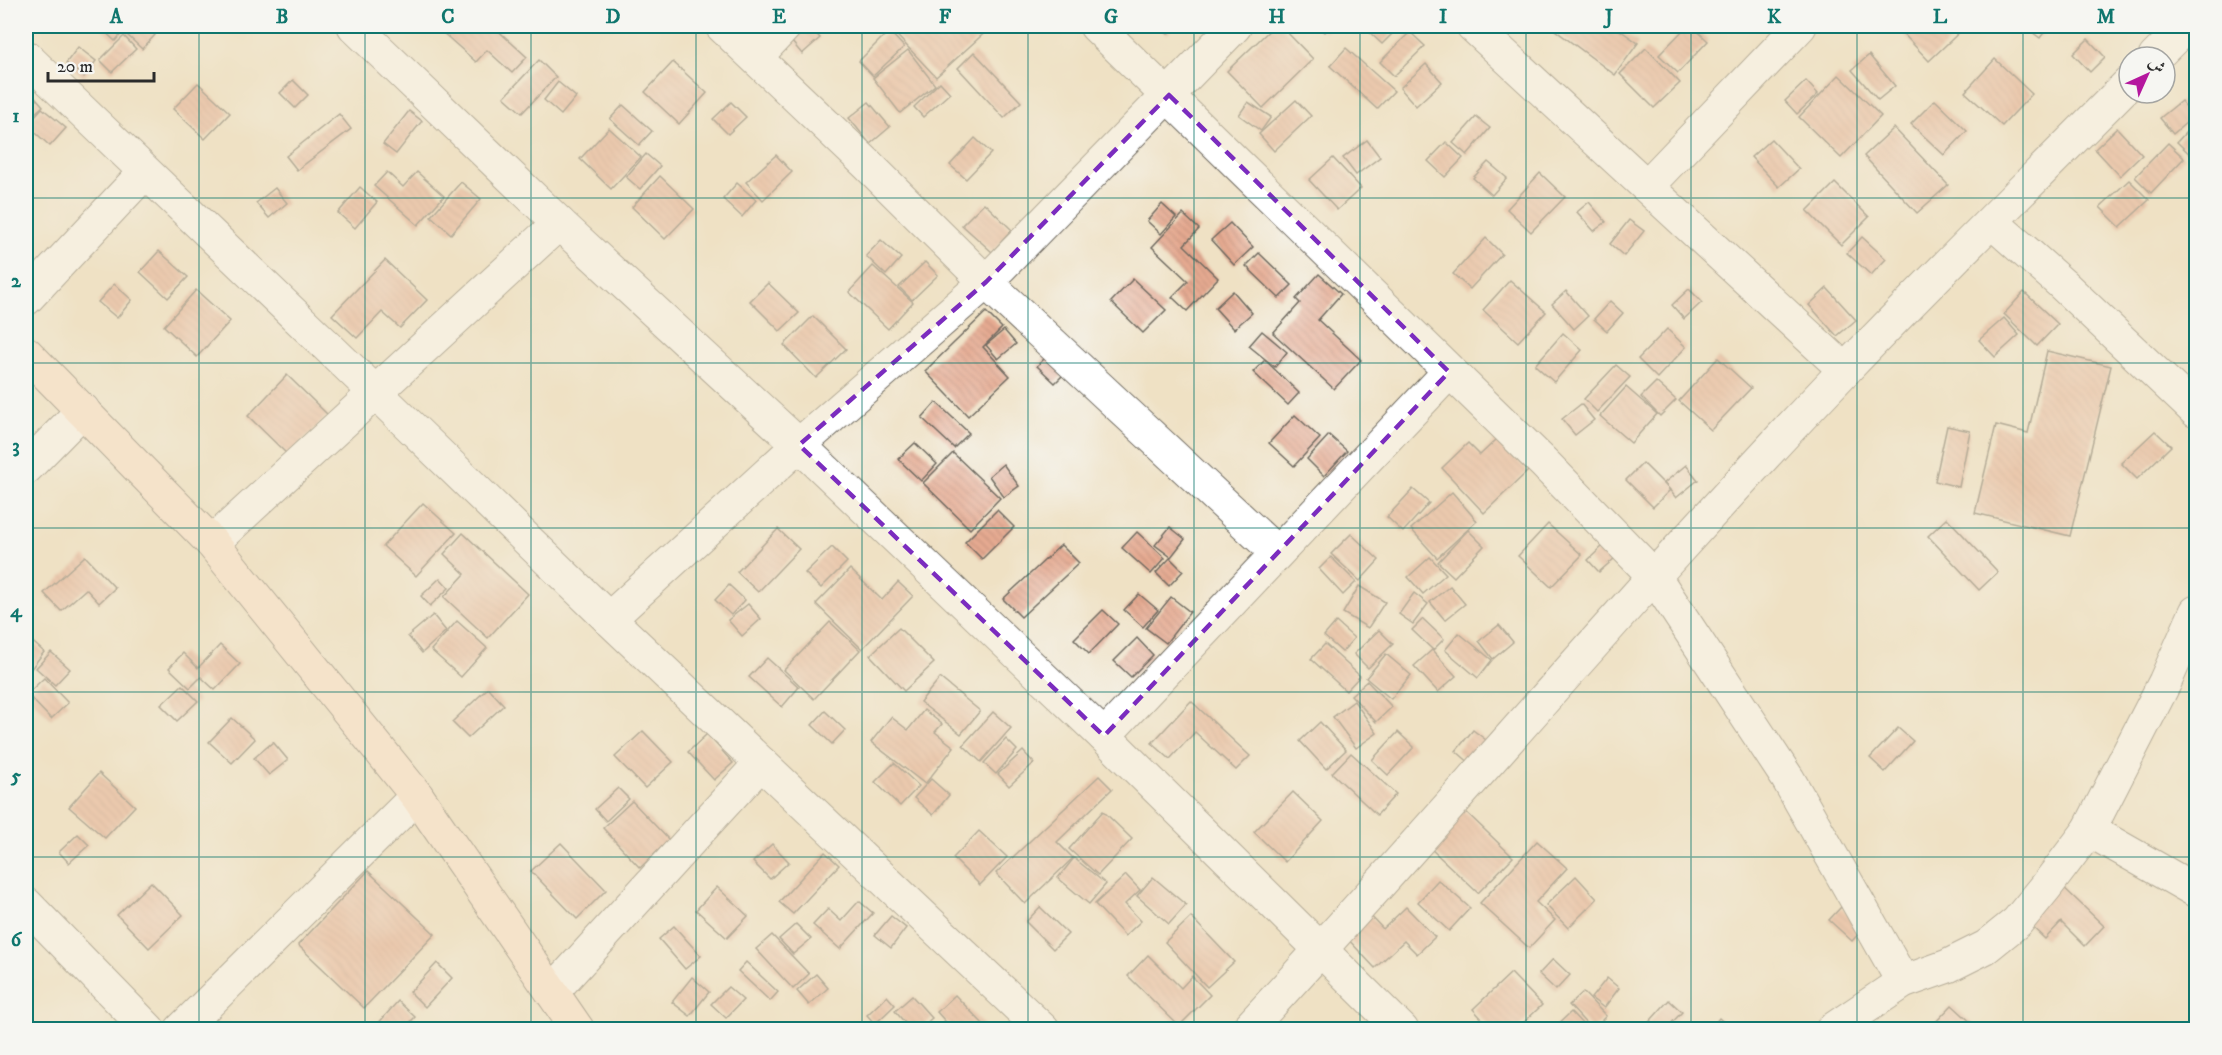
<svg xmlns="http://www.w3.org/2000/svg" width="2222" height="1055" viewBox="0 0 2222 1055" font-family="'IM FELL DW Pica',Amiri,serif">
<defs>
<pattern id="building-back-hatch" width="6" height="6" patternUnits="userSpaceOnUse" patternTransform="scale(1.5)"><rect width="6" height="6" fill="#e6aa91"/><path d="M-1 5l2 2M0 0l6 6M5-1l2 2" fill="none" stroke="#c5927d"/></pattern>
</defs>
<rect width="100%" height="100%" fill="#f6f6f2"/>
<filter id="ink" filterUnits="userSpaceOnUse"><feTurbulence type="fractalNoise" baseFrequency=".0167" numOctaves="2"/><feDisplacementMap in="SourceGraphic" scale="12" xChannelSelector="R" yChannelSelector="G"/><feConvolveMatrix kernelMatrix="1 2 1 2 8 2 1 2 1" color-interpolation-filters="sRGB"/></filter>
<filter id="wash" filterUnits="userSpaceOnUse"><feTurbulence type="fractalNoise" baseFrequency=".008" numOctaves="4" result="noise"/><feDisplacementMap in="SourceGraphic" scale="24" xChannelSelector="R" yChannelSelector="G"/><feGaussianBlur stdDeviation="1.35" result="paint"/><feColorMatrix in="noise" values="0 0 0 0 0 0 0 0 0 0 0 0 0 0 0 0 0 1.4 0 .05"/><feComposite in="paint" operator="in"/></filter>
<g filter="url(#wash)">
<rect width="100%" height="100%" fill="#efe1c4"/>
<g id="blocks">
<g fill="url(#building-back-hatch)">
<path d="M99 26H129L115 41Z"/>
<path d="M132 26H146L155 35 142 49 125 33Z"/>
<path d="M444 26H493L527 57 512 73 487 50 476 62 440 30Z"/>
<path d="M799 26H809L820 38 802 54 787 36Z"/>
<path d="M888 26H992L936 77Z"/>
<path d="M1156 26H1174L1168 34Z"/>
<path d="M1274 26H1281L1313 59 1263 108 1227 71Z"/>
<path d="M1317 26H1331L1325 32Z"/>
<path d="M1368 26H1400L1382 44 1365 28Z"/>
<path d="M1558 26H1614L1638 43 1615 75 1555 30Z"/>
<path d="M1687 26H1692L1708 41 1678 73 1659 55Z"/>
<path d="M1896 26H1966L1929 61Z"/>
<path d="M2024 26H2049L2040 38Z"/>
<path d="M2081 26H2097L2089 33Z"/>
<path d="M889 31 904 47 873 76 859 61Z"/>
<path d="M1410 32 1425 46 1394 76 1380 62Z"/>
<path d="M124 36 136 49 112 72 100 60Z"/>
<path d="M2088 39 2105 57 2090 72 2073 54Z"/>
<path d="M78 47 96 61 84 77 66 63Z"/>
<path d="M1346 48 1394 91 1377 109 1330 66Z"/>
<path d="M1646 48 1680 83 1654 108 1620 74Z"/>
<path d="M908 50 935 85 900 113 873 78Z"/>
<path d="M974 52 1021 102 1004 118 958 68Z"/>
<path d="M1869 55 1895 86 1878 100 1852 70Z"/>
<path d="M1995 59 2032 94 2002 126 1965 92Z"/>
<path d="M539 60 556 77 522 113 504 97Z"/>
<path d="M673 62 707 93 679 124 645 92Z"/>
<path d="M1426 64 1442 82 1416 106 1400 88Z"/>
<path d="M1839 75 1881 116 1841 158 1799 117Z"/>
<path d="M293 80 308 95 295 108 280 93Z"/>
<path d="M1806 81 1818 94 1797 114 1785 101Z"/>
<path d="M558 82 576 97 561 115 544 100Z"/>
<path d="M940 82 950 93 923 117 914 107Z"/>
<path d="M198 83 230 113 205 139 173 109Z"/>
<path d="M30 91 43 106 26 121V94Z"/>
<path d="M1296 100 1311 116 1274 151 1259 134Z"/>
<path d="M1935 100 1967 131 1944 155 1911 124Z"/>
<path d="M2181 101 2194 116 2173 134 2160 118Z"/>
<path d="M731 102 746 117 728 134 713 119Z"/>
<path d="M869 102 890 127 870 144 849 118Z"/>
<path d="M1248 102 1271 117 1261 131 1239 115Z"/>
<path d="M623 105 652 131 639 145 610 119Z"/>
<path d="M42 108 66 128 50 146 27 125Z"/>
<path d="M409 111 422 121 396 154 383 144Z"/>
<path d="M339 114 351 129 297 170 286 156Z"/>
<path d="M1476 117 1490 128 1467 155 1453 143Z"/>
<path d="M2196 121V160L2177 142Z"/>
<path d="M609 128 641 157 611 189 580 159Z"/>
<path d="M1894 128 1948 185 1917 213 1864 156Z"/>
<path d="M2117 128 2142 155 2120 176 2095 149Z"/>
<path d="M975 138 991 153 966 179 950 165Z"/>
<path d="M1771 139 1799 169 1779 187 1751 157Z"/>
<path d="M1367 140 1380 157 1356 175 1343 158Z"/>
<path d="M1446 142 1463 158 1445 177 1428 161Z"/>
<path d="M2168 143 2184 158 2151 193 2135 177Z"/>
<path d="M646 154 660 166 640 189 626 177Z"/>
<path d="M776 155 792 172 763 200 746 182Z"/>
<path d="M1333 158 1361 188 1337 210 1309 180Z"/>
<path d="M1488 162 1507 178 1492 195 1473 178Z"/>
<path d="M387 172 403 187 417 172 444 196 418 225 374 186Z"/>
<path d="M1540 173 1565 197 1531 232 1507 209Z"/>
<path d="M660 176 694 209 665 239 632 207Z"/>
<path d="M2129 180 2149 200 2120 227 2100 207Z"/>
<path d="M461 182 481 199 451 234 431 216Z"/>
<path d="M737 183 756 200 742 217 723 199Z"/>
<path d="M1835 183 1869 217 1841 245 1807 211Z"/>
<path d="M360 187 377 202 355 228 338 213Z"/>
<path d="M275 188 287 203 269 218 256 203Z"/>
<path d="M1589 202 1606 222 1594 231 1577 212Z"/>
<path d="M984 203 1012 230 992 252 962 225Z"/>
<path d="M1162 204 1176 217 1161 234 1147 221Z"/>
<path d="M1183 214 1199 229 1184 245 1218 278 1187 311 1172 297 1188 281 1152 247Z"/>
<path d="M1629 220 1644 231 1624 256 1610 244Z"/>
<path d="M1230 223 1253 247 1234 265 1211 240Z"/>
<path d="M1862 237 1886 259 1871 275 1847 253Z"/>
<path d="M1486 238 1502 254 1470 289 1453 274Z"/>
<path d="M881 240 901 258 886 275 866 256Z"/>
<path d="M159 251 188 277 168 298 140 272Z"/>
<path d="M1259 253 1292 285 1279 298 1246 266Z"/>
<path d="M385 260 427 300 400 328 382 312 357 338 332 315Z"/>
<path d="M925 262 938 275 912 300 899 287Z"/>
<path d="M873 266 913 302 888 329 849 292Z"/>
<path d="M1319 274 1341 294 1318 320 1361 360 1334 389 1273 333 1300 303 1296 299Z"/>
<path d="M1133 279 1166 310 1143 333 1111 302Z"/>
<path d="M1510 280 1546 312 1518 342 1483 310Z"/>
<path d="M768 283 799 313 780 331 750 301Z"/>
<path d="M114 284 132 300 117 318 98 302Z"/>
<path d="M1827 288 1856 320 1837 336 1809 305Z"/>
<path d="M1689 289 1702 302 1684 319 1672 305Z"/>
<path d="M196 290 230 321 197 357 164 326Z"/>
<path d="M1233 291 1252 313 1234 329 1215 308Z"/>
<path d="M1566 291 1588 316 1574 329 1552 304Z"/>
<path d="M2024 292 2058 324 2037 346 2004 314Z"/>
<path d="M1610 301 1623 313 1607 331 1594 319Z"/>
<path d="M986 312 1002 328 983 347 1010 376 968 416 925 371Z"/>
<path d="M813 316 846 349 816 378 784 345Z"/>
<path d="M2004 318 2019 335 1995 357 1979 340Z"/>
<path d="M1667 329 1686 347 1657 378 1638 359Z"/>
<path d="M1004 330 1016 344 998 359 986 345Z"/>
<path d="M1262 331 1287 352 1275 367 1249 346Z"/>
<path d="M1563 333 1582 350 1554 382 1535 365Z"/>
<path d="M1054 349 1072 366 1055 383 1037 366Z"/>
<path d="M2047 351 2111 366 2070 536 1975 513 1996 425 2028 433Z"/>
<path d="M1718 358 1751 388 1711 430 1679 401Z"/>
<path d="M1265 360 1299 393 1288 405 1253 372Z"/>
<path d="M1616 365 1630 377 1597 412 1584 399Z"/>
<path d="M287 375 328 415 289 456 248 416Z"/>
<path d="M1656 382 1676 400 1660 416 1641 397Z"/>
<path d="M1626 387 1657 414 1631 443 1600 416Z"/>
<path d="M936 402 969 433 954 448 922 418Z"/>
<path d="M1581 404 1594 420 1575 435 1562 419Z"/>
<path d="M1295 415 1320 438 1294 466 1269 443Z"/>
<path d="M1947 426 1970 431 1959 487 1935 481Z"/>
<path d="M2155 431 2171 446 2137 479 2121 463Z"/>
<path d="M1329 435 1347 451 1324 476 1307 459Z"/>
<path d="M1497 439 1528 471 1484 513 1442 468 1468 443 1480 455Z"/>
<path d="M915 443 937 464 921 481 898 459Z"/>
<path d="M953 453 1000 498 970 529 923 483Z"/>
<path d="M1643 463 1670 490 1653 507 1626 480Z"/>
<path d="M1003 464 1019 486 1004 497 989 476Z"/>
<path d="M1686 465 1698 480 1676 498 1664 483Z"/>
<path d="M1413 489 1429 503 1403 532 1387 517Z"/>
<path d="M1452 492 1477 521 1437 558 1411 529Z"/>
<path d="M423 503 456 533 416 576 383 546Z"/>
<path d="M997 510 1014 527 982 559 965 542Z"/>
<path d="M1947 518 1998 572 1979 590 1928 536Z"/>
<path d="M1548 524 1582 555 1551 587 1518 556Z"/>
<path d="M1170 527 1185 539 1171 557 1155 545Z"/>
<path d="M778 529 799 549 758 592 737 572Z"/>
<path d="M1468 530 1484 546 1454 577 1438 562Z"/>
<path d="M1137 532 1165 558 1151 574 1122 548Z"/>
<path d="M463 533 528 594 488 638 444 597 465 574 444 554Z"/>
<path d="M1351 534 1379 560 1360 581 1331 554Z"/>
<path d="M1061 545 1079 563 1021 617 1003 599Z"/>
<path d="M1604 545 1615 558 1599 572 1588 560Z"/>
<path d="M832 547 847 562 821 588 805 573Z"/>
<path d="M85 556 115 588 99 603 86 589 61 611 44 593Z"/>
<path d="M1331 557 1356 582 1343 595 1319 569Z"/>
<path d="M1430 557 1446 574 1423 594 1408 577Z"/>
<path d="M1170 558 1183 571 1169 586 1156 573Z"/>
<path d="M850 569 882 600 898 582 913 596 862 649 816 604Z"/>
<path d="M440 578 449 588 430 606 421 596Z"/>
<path d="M729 585 745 600 731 615 715 600Z"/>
<path d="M1359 586 1385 602 1368 628 1343 613Z"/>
<path d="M1450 586 1465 604 1445 620 1430 602Z"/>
<path d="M1414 593 1428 604 1413 624 1399 614Z"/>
<path d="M1139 594 1158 610 1143 627 1124 610Z"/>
<path d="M1171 597 1190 612 1166 643 1146 628Z"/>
<path d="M748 604 761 619 742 636 728 620Z"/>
<path d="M1103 610 1118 624 1089 654 1074 639Z"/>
<path d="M433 615 446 631 422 653 408 636Z"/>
<path d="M1423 619 1444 639 1433 650 1412 630Z"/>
<path d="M457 621 487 648 461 677 431 650Z"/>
<path d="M830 622 860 650 814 699 784 670Z"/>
<path d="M1336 622 1354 638 1342 652 1324 636Z"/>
<path d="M1499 625 1513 642 1493 659 1479 641Z"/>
<path d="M899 628 934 663 904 691 870 655Z"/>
<path d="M1379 630 1393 644 1368 668 1354 654Z"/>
<path d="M1459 633 1492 660 1478 678 1445 650Z"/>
<path d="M26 636 44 652 26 675Z"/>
<path d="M1137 638 1153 655 1131 677 1114 661Z"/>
<path d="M1325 644 1360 676 1346 691 1311 659Z"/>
<path d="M220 645 240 664 215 690 201 677 190 688 169 668 183 653 198 668Z"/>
<path d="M1432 650 1456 676 1438 692 1414 666Z"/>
<path d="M51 652 70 669 55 685 36 668Z"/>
<path d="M1386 654 1411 675 1391 699 1366 678Z"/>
<path d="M767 658 799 687 782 707 749 677Z"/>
<path d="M44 678 68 703 51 719 27 694Z"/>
<path d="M940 678 980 711 961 734 920 702Z"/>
<path d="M1367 681 1392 707 1376 722 1351 695Z"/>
<path d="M182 685 198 701 177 721 161 705Z"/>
<path d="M488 688 504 705 468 738 452 722Z"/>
<path d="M1191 701 1250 756 1236 770 1195 732 1170 759 1152 743Z"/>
<path d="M1354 701 1377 733 1356 748 1333 717Z"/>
<path d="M924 710 942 724 935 732 954 747 925 784 871 742 891 717 908 730Z"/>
<path d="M825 711 845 730 832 744 812 725Z"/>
<path d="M993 712 1011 728 981 762 963 745Z"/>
<path d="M232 718 255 739 232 763 209 742Z"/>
<path d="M1320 722 1346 750 1326 769 1300 741Z"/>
<path d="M1898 728 1913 741 1885 772 1870 758Z"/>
<path d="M1473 730 1490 743 1472 765 1456 751Z"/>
<path d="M643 731 673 762 645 788 615 757Z"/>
<path d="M1398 732 1414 747 1388 775 1372 760Z"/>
<path d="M707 734 733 763 714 780 688 752Z"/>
<path d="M1006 739 1017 750 996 774 984 763Z"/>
<path d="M273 742 288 760 269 775 254 758Z"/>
<path d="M1023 751 1034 763 1009 786 998 774Z"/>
<path d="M1351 753 1396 794 1377 815 1332 773Z"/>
<path d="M894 763 919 786 900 806 875 782Z"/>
<path d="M99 773 135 806 105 838 69 807Z"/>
<path d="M1099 776 1112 789 1057 842 1073 858 1025 904 996 873Z"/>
<path d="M931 779 949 795 933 815 914 798Z"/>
<path d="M618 788 629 799 606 821 595 809Z"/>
<path d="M1293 792 1323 821 1285 862 1254 832Z"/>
<path d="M632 801 669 840 640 868 603 828Z"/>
<path d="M1463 809 1513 857 1478 893 1428 846Z"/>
<path d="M1103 811 1132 839 1098 875 1069 849Z"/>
<path d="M979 831 1007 857 980 885 953 858Z"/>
<path d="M78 834 89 845 69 863 59 852Z"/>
<path d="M1537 841 1567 868 1536 902 1555 920 1529 948 1480 903Z"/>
<path d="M561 843 606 890 577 919 531 871Z"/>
<path d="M772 844 789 862 770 879 753 862Z"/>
<path d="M825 852 839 865 793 914 779 902Z"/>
<path d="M1074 858 1106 884 1089 904 1058 878Z"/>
<path d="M368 871 435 934 364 1008 298 945Z"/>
<path d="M1126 875 1140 890 1125 904 1141 921 1125 936 1095 904Z"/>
<path d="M1576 876 1597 899 1568 928 1546 905Z"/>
<path d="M1153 877 1186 905 1169 924 1137 896Z"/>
<path d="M1438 880 1470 908 1449 931 1418 902Z"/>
<path d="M151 882 183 915 149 948 117 915Z"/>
<path d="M2060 884 2104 926 2085 946 2061 922 2045 939 2025 920Z"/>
<path d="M717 887 748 916 727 938 696 910Z"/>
<path d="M859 901 873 913 840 949 813 925 828 909 841 921Z"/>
<path d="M1040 907 1068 934 1053 949 1026 922Z"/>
<path d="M1406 907 1435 937 1417 954 1404 941 1375 968 1346 937 1369 914 1383 929Z"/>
<path d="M1841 907 1864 928 1852 941 1829 920Z"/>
<path d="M891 916 906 928 891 948 875 935Z"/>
<path d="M1191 917 1234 962 1207 987 1165 942Z"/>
<path d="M796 924 811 939 793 954 779 939Z"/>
<path d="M674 926 701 956 685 969 659 939Z"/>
<path d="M772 935 809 974 793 989 756 949Z"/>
<path d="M1148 955 1181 988 1192 976 1210 995 1179 1026 1128 976Z"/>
<path d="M1553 959 1570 975 1556 990 1539 974Z"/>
<path d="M746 962 778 992 770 1001 738 971Z"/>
<path d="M437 963 452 978 425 1007 410 992Z"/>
<path d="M1511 973 1542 1005 1516 1030H1492L1473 1009Z"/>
<path d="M816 974 828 988 809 1005 797 991Z"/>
<path d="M692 977 709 992 690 1016 672 1002Z"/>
<path d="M1607 978 1619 988 1604 1008 1591 998Z"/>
<path d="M728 987 743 1000 726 1018 711 1004Z"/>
<path d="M1583 992 1606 1016 1592 1030 1569 1005Z"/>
<path d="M955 995 985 1026 981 1030H953L937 1012Z"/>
<path d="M887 996 895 1005 875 1024 867 1015Z"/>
<path d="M912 996 932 1018 918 1030H911L895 1011Z"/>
<path d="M1669 1000 1682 1012 1665 1030H1642Z"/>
<path d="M398 1001 415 1017 403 1030H380L376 1026Z"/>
<path d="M1952 1005 1975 1026 1971 1030H1936L1932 1026Z"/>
<path d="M1571 1012 1586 1028 1552 1030Z"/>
<path d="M1719 1018 1732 1030H1709Z"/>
</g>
</g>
</g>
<g filter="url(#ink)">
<use href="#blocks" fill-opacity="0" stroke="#706b61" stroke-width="1.5"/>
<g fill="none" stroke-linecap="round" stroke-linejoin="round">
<g stroke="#706b61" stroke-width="35">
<g id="street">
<path d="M354 26 559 223 799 445 1104 736 1402 1030"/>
<path d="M722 26 867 164 986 282 1277 553"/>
<path d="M1096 26 1545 464 1654 576 1788 779 1903 982"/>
<path d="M1473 26 1845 370"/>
<path d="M26 57 376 393 609 619 1043 1030"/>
<path d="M756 57 785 26"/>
<path d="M2155 57 2186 26"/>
<path d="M1647 186 1800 26"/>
<path d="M1992 222 2062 284 2196 411"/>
<path d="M26 299 145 172"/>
<path d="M26 468 83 410"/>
<path d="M212 543 559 223"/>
<path d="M609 619 799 445 986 282 1235 26"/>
<path d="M1104 736 1449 372"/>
<path d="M2089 830 2196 891"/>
<path d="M26 904 149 1030"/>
<path d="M552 992 761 763"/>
<path d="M181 1030 417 796"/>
<path d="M1247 1030C1449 812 1640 584 1845 370 1938 273 2034 179 2129 83"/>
<path d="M1832 1030 1903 982 1948 966 1986 947 2017 922 2045 888 2089 830 2165 682 2196 612"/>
</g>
</g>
<g stroke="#706b61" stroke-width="35">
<path id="secondary" d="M26 353 212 543 417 796 578 1030"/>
</g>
<use href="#street" stroke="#fff" stroke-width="33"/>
<use href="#secondary" stroke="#fde4d1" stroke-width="33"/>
</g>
</g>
<path d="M0 0H2222V1055H0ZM1169 95 1449 372 1104 736 799 445 986 282Z" fill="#efe1c4" fill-opacity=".55" fill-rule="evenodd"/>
<path fill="none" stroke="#7b2cbf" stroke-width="4.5" stroke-dasharray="12 8" stroke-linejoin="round" d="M1169 95 1449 372 1104 736 799 445 986 282Z"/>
<path fill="none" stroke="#0f766e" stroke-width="1.5" stroke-opacity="0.55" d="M199 26V1030M365 26V1030M531 26V1030M696 26V1030M862 26V1030M1028 26V1030M1194 26V1030M1360 26V1030M1526 26V1030M1691 26V1030M1857 26V1030M2023 26V1030M26 198H2196M26 363H2196M26 528H2196M26 692H2196M26 857H2196"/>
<rect width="2222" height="1055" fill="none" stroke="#f6f6f2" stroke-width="66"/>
<g transform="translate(2147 75) rotate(45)"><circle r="28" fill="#f6f6f2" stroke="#a5a5a2" stroke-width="1.5"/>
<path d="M0-4.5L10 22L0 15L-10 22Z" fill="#b5179e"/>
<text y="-9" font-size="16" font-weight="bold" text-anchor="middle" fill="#2b2b2b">ش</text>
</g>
<path d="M48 72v9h106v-9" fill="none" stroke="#2b2b2b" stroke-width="3"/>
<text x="57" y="72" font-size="18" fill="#2b2b2b" stroke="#f6f6f2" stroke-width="4.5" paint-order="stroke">20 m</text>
<rect x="33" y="33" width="2156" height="989" fill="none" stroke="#0f766e" stroke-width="2"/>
<g font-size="20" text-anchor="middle" font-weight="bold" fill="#0f766e">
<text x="116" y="23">A</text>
<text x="282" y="23">B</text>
<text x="448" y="23">C</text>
<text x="613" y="23">D</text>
<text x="779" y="23">E</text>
<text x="945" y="23">F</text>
<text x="1111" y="23">G</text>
<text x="1277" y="23">H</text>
<text x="1443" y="23">I</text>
<text x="1609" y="23">J</text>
<text x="1774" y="23">K</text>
<text x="1940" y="23">L</text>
<text x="2106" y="23">M</text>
<text x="16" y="122">1</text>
<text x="16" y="287">2</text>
<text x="16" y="452">3</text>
<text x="16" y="617">4</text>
<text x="16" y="782">5</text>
<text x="16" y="946">6</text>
</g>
</svg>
